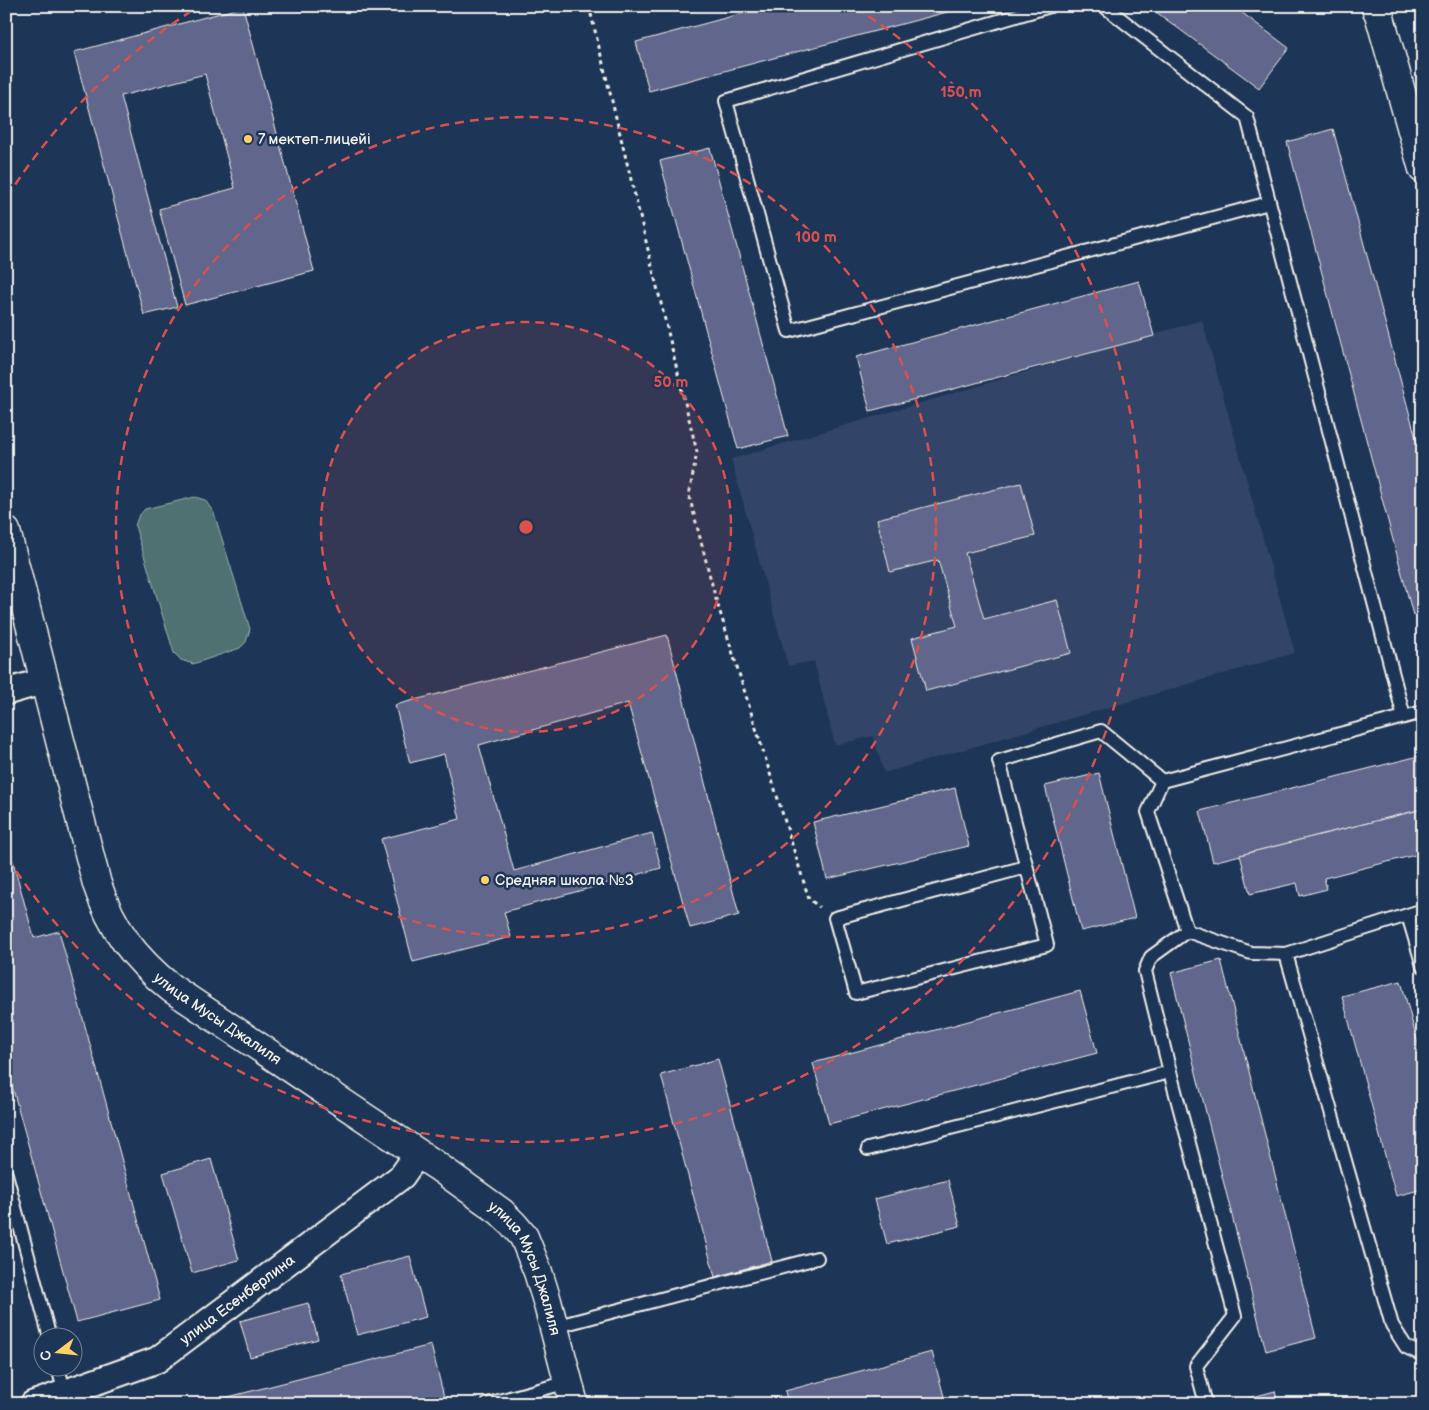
<svg xmlns="http://www.w3.org/2000/svg" width="1429" height="1410" viewBox="0 0 1429 1410" font-family="'Balsamiq Sans',sans-serif">
<rect width="100%" height="100%" fill="#1d3557"/>
<filter id="ink" filterUnits="userSpaceOnUse"><feTurbulence type="fractalNoise" baseFrequency=".02" numOctaves="2"/><feDisplacementMap in="SourceGraphic" scale="10" xChannelSelector="R" yChannelSelector="G"/><feConvolveMatrix kernelMatrix="1 2 1 2 8 2 1 2 1" color-interpolation-filters="sRGB"/></filter>
<g filter="url(#ink)">
<path fill="#314467" d="M1202 320 1295 653 884 773 873 736 835 745 814 661 788 666 731 459Z"/>
<path fill="#507171" stroke="#a2b1ac" d="M195 497 205 500 214 513 250 629 246 642 240 648 193 664 181 660 174 653 135 526 138 517 145 509Z"/>
<g fill="#60668c" stroke="#f4f1e8">
<path d="M770 6H970L649 91 636 42Z"/>
<path d="M1148 6H1233L1289 48 1259 88Z"/>
<path d="M243 7 314 271 185 305 159 209 235 188 205 74 121 96 177 307 144 315 74 52Z"/>
<path d="M1333 129 1423 464V612L1413 615 1287 142Z"/>
<path d="M710 148 788 436 738 449 660 161Z"/>
<path d="M1139 281 1154 336 870 411 856 357Z"/>
<path d="M1021 483 1035 536 965 553 984 619 1057 600 1071 653 926 691 912 638 957 626 938 560 890 572 877 519Z"/>
<path d="M667 635 739 915 690 928 628 703 479 745 514 871 652 833 661 868 504 912 511 937 413 962 381 839 460 819 444 754 410 763 395 705Z"/>
<path d="M1423 755V809L1213 862 1200 811Z"/>
<path d="M1099 773 1135 918 1081 931 1045 786Z"/>
<path d="M955 788 969 846 827 879 813 822Z"/>
<path d="M1423 809V853L1324 878 1327 889 1300 896 1297 883 1250 894 1240 855Z"/>
<path d="M6 836 34 938 59 931 160 1300 77 1322 6 1064Z"/>
<path d="M1221 960 1316 1338 1266 1351 1171 973Z"/>
<path d="M1401 981 1423 1062V1189L1396 1196 1342 996Z"/>
<path d="M1080 991 1097 1053 829 1124 813 1063Z"/>
<path d="M718 1059 772 1261 715 1277 661 1075Z"/>
<path d="M211 1159 239 1260 192 1273 163 1173Z"/>
<path d="M948 1180 960 1226 887 1244 875 1199Z"/>
<path d="M410 1256 426 1317 357 1335 341 1274Z"/>
<path d="M308 1303 318 1339 250 1357 240 1321Z"/>
<path d="M431 1345 444 1397 419 1404H201Z"/>
<path d="M932 1352 946 1404H788L785 1391Z"/>
<path d="M1275 1391 1278 1404H1227Z"/>
</g>
<g fill="none" stroke-linecap="round" stroke-linejoin="round">
<g stroke="#f4f1e8" stroke-width="16">
<g id="lane">
<path d="M1050 6 726 101 789 331 1269 203"/>
<path d="M1104 6 1247 117 1404 717"/>
<path d="M1162 781 1423 712"/>
<path d="M1162 781 1148 812 1187 931"/>
<path d="M1026 867 835 918 856 993 1047 945 999 761 1101 731 1162 781"/>
<path d="M1408 915 1423 966"/>
<path d="M1286 954 1392 1325 1406 1347 1423 1355"/>
<path d="M868 1149 1170 1072"/>
<path d="M6 1174 50 1338"/>
<path d="M554 1327 817 1258"/>
<path d="M58 1368 65 1393 63 1396"/>
<path d="M488 1404 568 1382"/>
<path d="M1206 1404 1196 1366 1235 1316 1170 1072 1145 971 1151 957 1187 931 1251 953 1286 954 1423 910"/>
</g>
</g>
<g stroke="#f4f1e8" stroke-width="29">
<g id="street">
<path d="M6 692 44 681"/>
<path id="s1" d="M33 1404 157 1360 402 1176 418 1153"/>
</g>
</g>
<g stroke="#f4f1e8" stroke-width="31">
<g id="secondary">
<path d="M1375 6 1379 14 1423 169"/>
<path id="s2" d="M6 531 97 884C112 929 134 958 171 988L437 1166 501 1212 514 1225 524 1237 538 1272 547 1301 574 1404"/>
</g>
</g>
<g stroke="#f4f1e8" stroke-width="3" stroke-dasharray="4 4" stroke-linecap="butt">
<path d="M589 6 697 452 689 495 715 596 809 899 819 907"/>
<path d="M1420 1374 1423 1383"/>
</g>
<use href="#lane" stroke="#1d3557" stroke-width="12"/>
<use href="#street" stroke="#1d3557" stroke-width="25"/>
<use href="#secondary" stroke="#1d3557" stroke-width="28"/>
</g>
</g>
<circle cx="526" cy="527" r="205" fill="#dc504e" fill-opacity=".12"/>
<g fill="none" stroke="#dc504e" stroke-width="2.5" stroke-dasharray="9 6">
<circle cx="526" cy="527" r="205"/>
<circle cx="526" cy="527" r="410"/>
<path d="M7 197A615 615 0 0 1 196 8M856 8A615 615 0 1 1 7 857"/>
</g>
<g fill="#ffd166" stroke="#1d3557" stroke-width="2">
<circle cx="248" cy="139" r="5"/>
<circle cx="485" cy="880" r="5"/>
</g>
<g text-anchor="middle" stroke-width="5" stroke-linejoin="round" paint-order="stroke">
<g font-size="15" fill="#f4f1e8" stroke="#1d3557" text-anchor="start">
<text x="258" y="144">7 мектеп-лицейі</text>
<text x="495" y="885">Средняя школа №3</text>
</g>
<g font-size="15" fill="#f4f1e8" stroke="#1d3557">
<text dy="5" stroke="none"><textPath href="#s2" startOffset="550">улица Мусы Джалиля</textPath></text>
<text dy="5" stroke="none"><textPath href="#s2" startOffset="955">улица Мусы Джалиля</textPath></text>
<text dy="5" stroke="none"><textPath href="#s1" startOffset="232">улица Есенберлина</textPath></text>
</g>
</g>
<circle cx="526" cy="527" r="8" fill="#dc504e" stroke="#1d3557" stroke-width="2.5"/>
<g font-size="15" text-anchor="middle" font-weight="bold" fill="#dc504e" stroke="#1d3557" stroke-width="5" stroke-linejoin="round" paint-order="stroke">
<text x="961" y="97">150 m</text>
<text x="816" y="242">100 m</text>
<text x="671" y="387">50 m</text>
</g>
<rect width="1429" height="1410" fill="none" stroke="#1d3557" stroke-width="25"/>
<rect x="12" y="12" width="1404" height="1385" fill="none" stroke="#f4f1e8" stroke-width="2" filter="url(#ink)"/>
<g transform="translate(58 1352) rotate(254)"><circle r="24" fill="#1d3557" stroke="#738091"/>
<path d="M0-4L9 19L0 12L-9 19Z" fill="#ffd166"/>
<text y="-8" font-size="14" font-weight="bold" text-anchor="middle" fill="#f4f1e8">С</text>
</g>
</svg>
